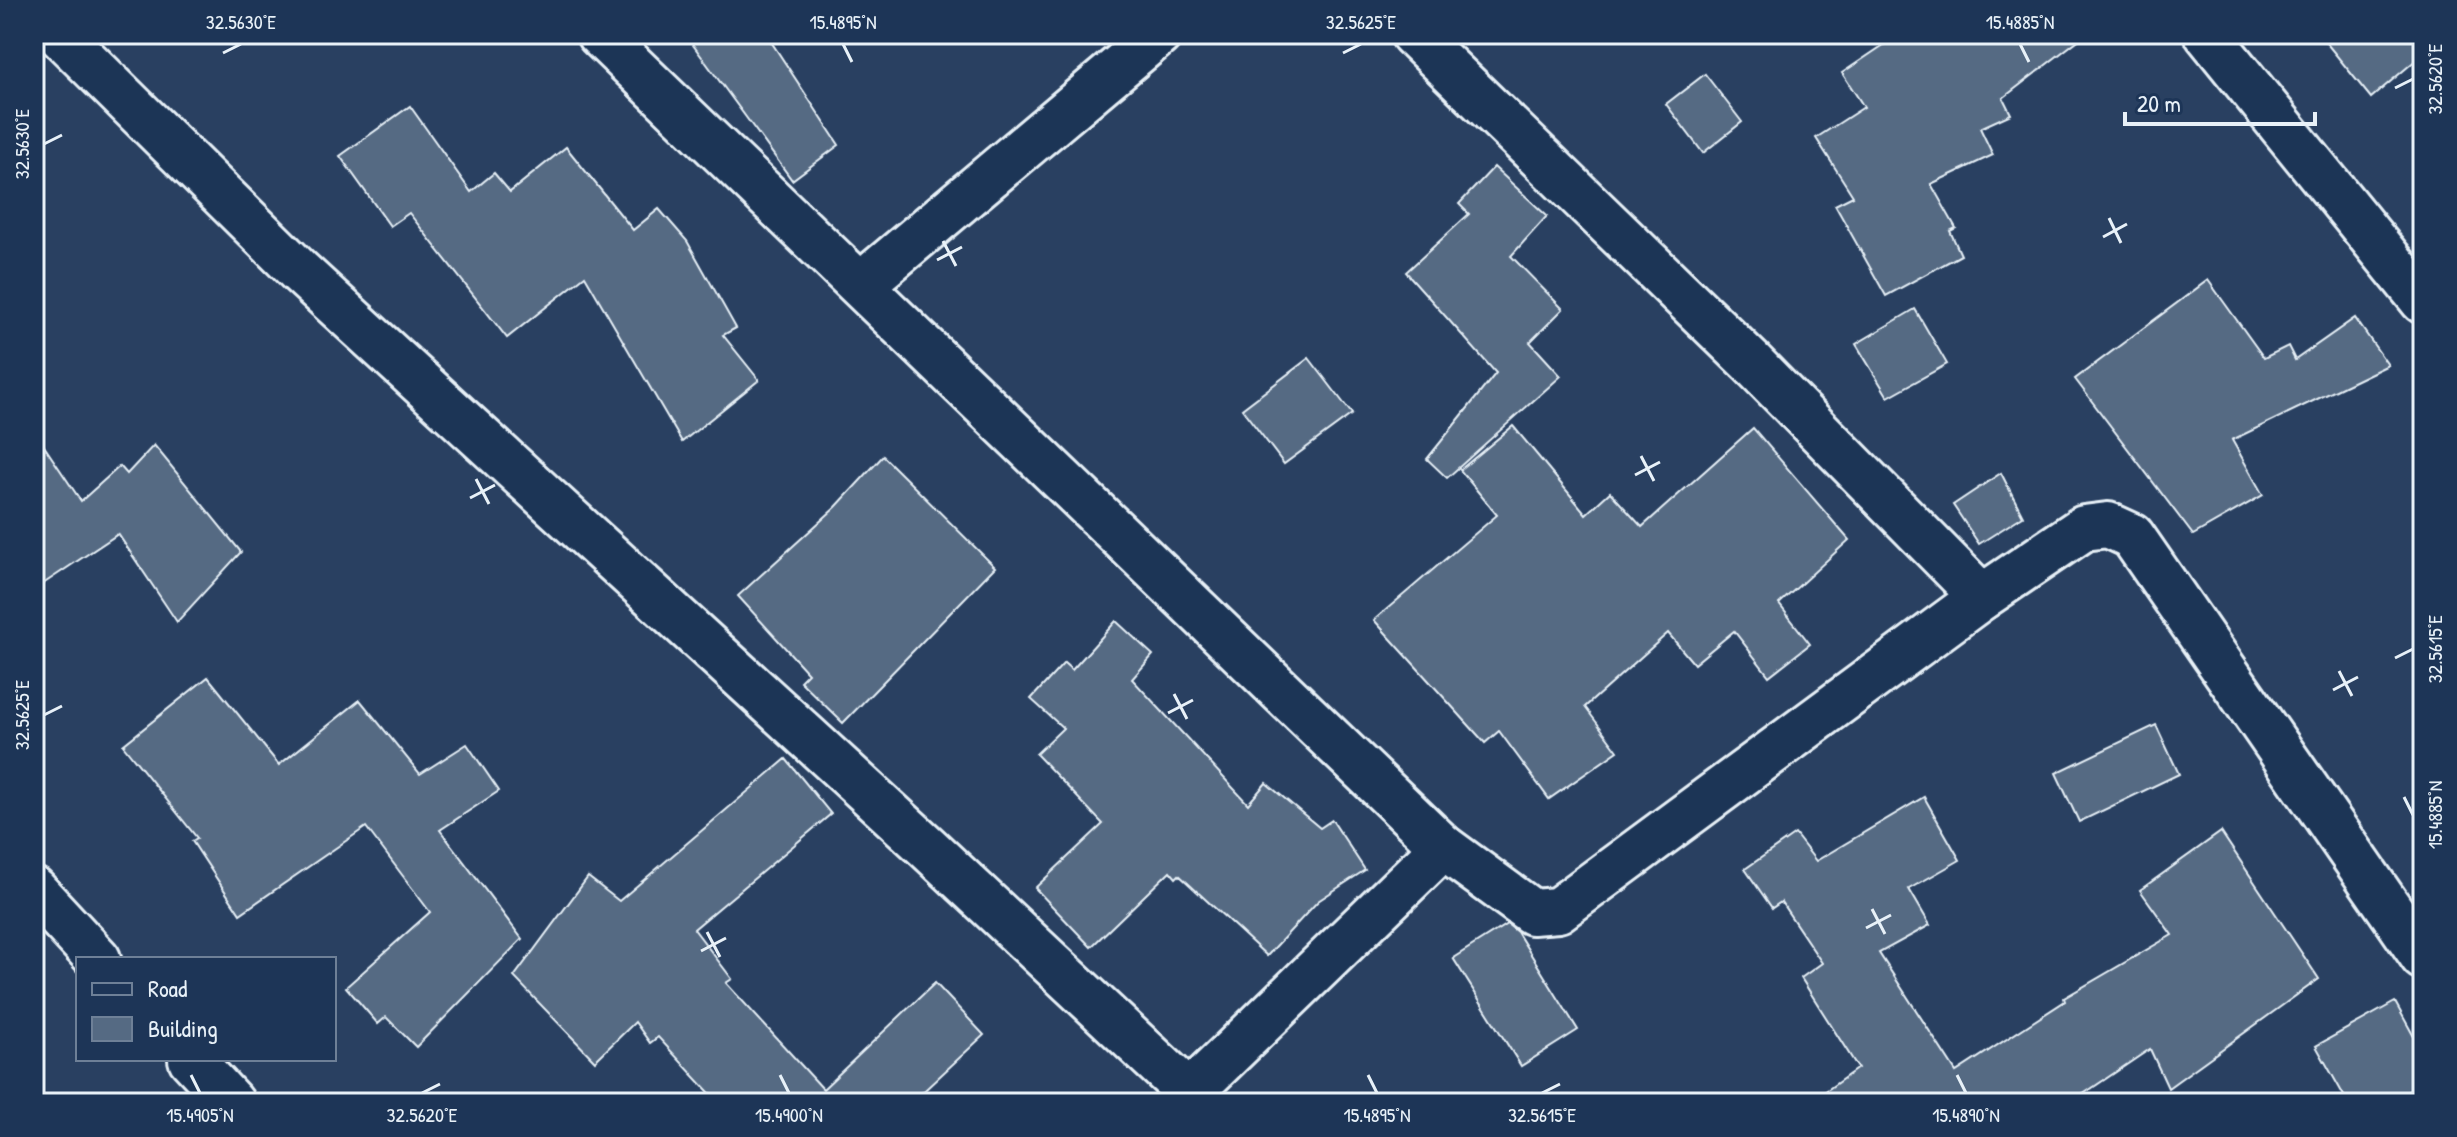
<svg xmlns="http://www.w3.org/2000/svg" width="2457" height="1137" viewBox="0 0 2457 1137" font-family="'Patrick Hand',sans-serif">
<rect width="100%" height="100%" fill="#294061"/>
<filter id="ink" filterUnits="userSpaceOnUse"><feTurbulence type="fractalNoise" baseFrequency=".0125" numOctaves="2"/><feDisplacementMap in="SourceGraphic" scale="16" xChannelSelector="R" yChannelSelector="G"/><feConvolveMatrix kernelMatrix="1 2 1 2 8 2 1 2 1" color-interpolation-filters="sRGB"/></filter>
<g filter="url(#ink)">
<g fill="#556a83" stroke="#e8f1f8" stroke-width="2">
<path d="M685 34H766L839 145 792 180Z"/>
<path d="M1900 34H2086L2003 98 2011 114 1980 128 1993 155 1931 184 1956 228 1950 231 1961 255 1886 296 1835 205 1853 196 1816 138 1864 107 1842 73Z"/>
<path d="M2319 34H2423V54L2371 98Z"/>
<path d="M1705 74 1742 122 1703 153 1666 104Z"/>
<path d="M410 106 471 192 494 173 510 192 566 147 633 230 659 209 687 241 736 328 723 335 759 380 682 442 585 276 507 338 409 213 390 226 340 156Z"/>
<path d="M1494 167 1547 216 1511 256 1563 309 1530 342 1561 376 1447 478 1427 459 1496 373 1406 272 1469 214 1459 204Z"/>
<path d="M2208 280 2264 358 2288 346 2295 360 2355 318 2388 365 2232 440 2263 495 2193 535 2075 379Z"/>
<path d="M1915 309 1947 364 1888 397 1856 344Z"/>
<path d="M1309 358 1352 414 1284 464 1242 409Z"/>
<path d="M1513 426 1586 514 1610 492 1642 527 1753 428 1849 540 1779 604 1810 644 1769 676 1734 631 1694 664 1668 633 1585 707 1618 751 1549 799 1499 731 1485 743 1374 620 1497 515 1460 470Z"/>
<path d="M34 431 81 501 120 466 127 474 154 445 241 552 177 622 118 534 34 590Z"/>
<path d="M883 456 995 567 843 723 800 681 808 673 738 596 836 507Z"/>
<path d="M2001 473 2023 516 1979 544 1953 505Z"/>
<path d="M1116 621 1153 655 1132 679 1248 804 1266 783 1320 828 1332 820 1365 870 1318 901 1267 956 1179 875 1176 878 1170 871 1091 947 1035 888 1103 824 1036 754 1063 728 1031 699 1064 663 1072 670Z"/>
<path d="M208 677 279 765 360 700 420 774 467 744 499 791 440 830 522 939 416 1047 386 1017 378 1024 346 987 430 912 366 827 240 914 192 841 197 838 123 745Z"/>
<path d="M2156 725 2179 774 2079 822 2056 773Z"/>
<path d="M786 759 831 814 694 929 732 979 726 983 823 1089 935 983 984 1035 911 1103H719L658 1037 650 1043 635 1022 595 1061 514 977 588 877 619 901Z"/>
<path d="M1924 797 1960 860 1909 889 1930 925 1879 953 1956 1072 2065 1001 2064 998 2172 935 2140 890 2221 832 2319 979 2168 1088 2150 1049 2070 1103H1809L1858 1068 1801 978 1822 963 1781 902 1772 908 1745 869 1795 834 1816 861Z"/>
<path d="M1507 924 1517 932 1578 1030 1521 1066 1453 958Z"/>
<path d="M2395 1002 2423 1053V1083L2387 1103H2348L2316 1046Z"/>
</g>
<g fill="none" stroke-linecap="round" stroke-linejoin="round">
<g stroke="#e8f1f8" stroke-width="50">
<g id="minor">
<path d="M59 34 299 271 927 847 1200 1103"/>
<path d="M599 34 1443 847 1532 912 1558 910 1982 597 2084 528 2108 525 2132 536 2423 957"/>
<path d="M1413 34 1751 362 1982 597"/>
<path d="M2207 34 2423 301"/>
<path d="M862 284 1159 34"/>
<path d="M34 890 98 959"/>
<path d="M191 1059 232 1103"/>
<path d="M1179 1103 1443 847"/>
</g>
</g>
<use href="#minor" stroke="#1d3557" stroke-width="44"/>
</g>
</g>
<path fill="none" stroke="#e8f1f8" stroke-width="3" d="M843 44 852 62M2020 44 2029 62M223 53 241 44M1343 53 1361 44M2395 88 2413 79M44 144 62 135M2109 218 2121 243M2103 237 2127 224M943 241 956 266M937 260 962 247M1641 456 1654 481M1635 475 1660 462M476 479 489 504M470 498 495 485M2395 658 2413 649M2339 671 2352 696M2333 690 2358 677M1174 694 1187 719M1168 713 1193 700M44 715 62 706M2404 797 2413 815M1872 909 1885 934M1866 928 1891 915M707 932 720 957M701 951 726 938M191 1075 200 1093M780 1075 789 1093M1368 1075 1377 1093M1957 1075 1966 1093M422 1093 440 1084M1542 1093 1560 1084"/>
<rect width="2457" height="1137" fill="none" stroke="#1d3557" stroke-width="88"/>
<rect x="76" y="957" width="260" height="104" fill="#1d3557" stroke="#6e8097" stroke-width="2"/>
<rect x="92" y="983" width="40" height="12" fill="#1d3557" stroke="#6e8097" stroke-width="2"/>
<text x="148" y="997" font-size="24" fill="#e8f1f8">Road</text>
<rect x="92" y="1017" width="40" height="24" fill="#556a83" stroke="#6e8097" stroke-width="2"/>
<text x="148" y="1037" font-size="24" fill="#e8f1f8">Building</text>
<path d="M2125 112v12h190v-12" fill="none" stroke="#e8f1f8" stroke-width="4"/>
<text x="2137" y="112" font-size="24" fill="#e8f1f8" stroke="#1d3557" stroke-width="6" paint-order="stroke">20 m</text>
<rect x="44" y="44" width="2369" height="1049" fill="none" stroke="#e8f1f8" stroke-width="3"/>
<g font-size="20" text-anchor="middle" fill="#e8f1f8">
<text x="241" y="29">32.5630°E</text>
<text x="843" y="29">15.4895°N</text>
<text x="1361" y="29">32.5625°E</text>
<text x="2020" y="29">15.4885°N</text>
<text transform="translate(2435 79) rotate(-90)" y="7">32.5620°E</text>
<text transform="translate(22 144) rotate(-90)" y="7">32.5630°E</text>
<text transform="translate(2435 649) rotate(-90)" y="7">32.5615°E</text>
<text transform="translate(22 715) rotate(-90)" y="7">32.5625°E</text>
<text transform="translate(2435 815) rotate(-90)" y="7">15.4885°N</text>
<text x="200" y="1122">15.4905°N</text>
<text x="422" y="1122">32.5620°E</text>
<text x="789" y="1122">15.4900°N</text>
<text x="1377" y="1122">15.4895°N</text>
<text x="1542" y="1122">32.5615°E</text>
<text x="1966" y="1122">15.4890°N</text>
</g>
</svg>
